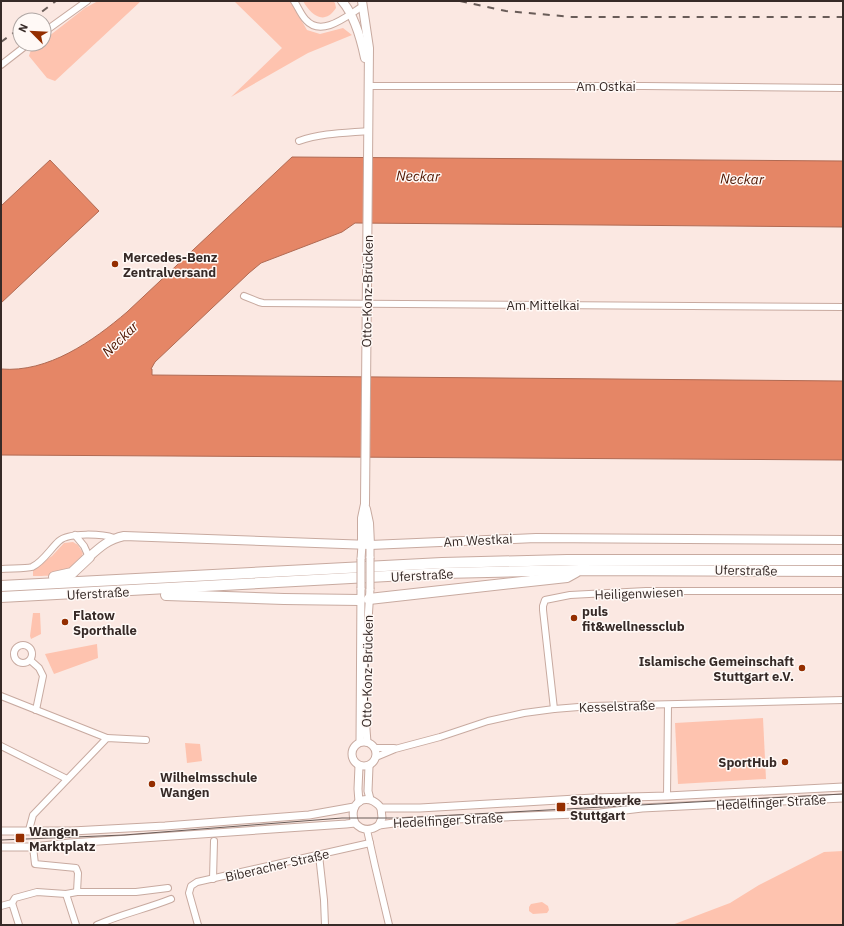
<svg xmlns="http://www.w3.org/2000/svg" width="844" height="926" viewBox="0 0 844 926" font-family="'IBM Plex Sans',sans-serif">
<rect width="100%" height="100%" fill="#fbe8e2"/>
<g fill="#fec3af">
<path d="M98 1H141L55 81 47 78 29 56C31 48 35 44 44 44V40L85 8Z"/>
<path d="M234 1H290L307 30 320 34 343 28 352 35 308 53 231 97 282 48Z"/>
<path d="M303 1H333L335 3 336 8C324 26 311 15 303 1Z"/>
<path d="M73 542 78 545 83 553C81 557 81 562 78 565 66 576 48 576 33 576V569L52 556 64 543Z"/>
<path d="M33 613H40L41 634 31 639 30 636Z"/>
<path d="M97 644 98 658 54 674 45 654Z"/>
<path d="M763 718 766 779 678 784 675 723Z"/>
<path d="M185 743 200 744 202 761 187 763Z"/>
<path d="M843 851V925H672L730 903 759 885 824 852Z"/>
<path d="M542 902 548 906 549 910 547 913 533 914 529 911V907L531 904Z"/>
</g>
<g fill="#e58666" stroke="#b06a53">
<path d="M292 157 843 161V227L355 223 342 232 261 263 249 273 155 362 151 369H152V375L843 381V460L1 455V369C48 373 93 341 127 312Z"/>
<path d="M50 160 99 211 1 303V206Z"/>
</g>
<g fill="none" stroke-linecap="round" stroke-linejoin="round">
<g stroke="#c8aaa0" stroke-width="8">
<g id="minor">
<path d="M294 1C298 7 301 15 306 20 322 38 348 15 363 6"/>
<path d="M44 32 87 1"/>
<path d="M1 65 28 44"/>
<path d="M369 86H644L843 88"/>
<path d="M299 141C322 133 345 133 369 131"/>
<path d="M244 296 259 302 263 303 843 307"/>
<path d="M75 535 84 546 89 557"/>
<path d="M1 569C8 568 26 569 32 567 43 562 51 548 59 541 69 532 103 534 114 538"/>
<circle cx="23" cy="654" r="9"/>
<path d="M30 660 39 668 43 676 36 710"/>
<path d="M1 696 107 738"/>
<path d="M554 709 543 610V606L545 600 570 595 646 591H843"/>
<path d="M1 746 67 779"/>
<path d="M375 748H394"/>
<path d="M376 757 395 749 440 737 488 721 524 713 554 709 591 706 843 700"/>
<path d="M667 796 668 705"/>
<path d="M29 830 33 815 107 738 146 740"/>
<path d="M367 830 375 866 389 925"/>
<path d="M33 847 35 864 76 868 78 873 77 892"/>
<path d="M319 855 324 900 325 925"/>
<path d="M213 879 214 841"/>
<path d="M66 894 76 925"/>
<path d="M12 903 19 925"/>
<path d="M1 906 12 903 15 898 37 892 66 894 77 892H136L168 888"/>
<path d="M97 925C121 914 146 909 171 899"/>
<path d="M198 925 189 893 191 886 197 882 370 843"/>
</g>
</g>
<g stroke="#c8aaa0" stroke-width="9">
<g id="tertiary">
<path d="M370 558V545"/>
<path d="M361 559 362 545"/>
<circle cx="364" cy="754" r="12"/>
<path d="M360 742 361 588"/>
<path d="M367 742C362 691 367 640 370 589"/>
<path d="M359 766 358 789 359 802"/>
<path d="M369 766 368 791 370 799"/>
<path d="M355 823C347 803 367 790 381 808H420L593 798 667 796 843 787"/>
<path d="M379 825 382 818 381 808"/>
<path d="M1 831H72L165 826 309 815 354 807"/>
<path d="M1 847H33L70 843 346 824 355 823C362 831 371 831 379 825L409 821 600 813 642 808 843 798"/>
</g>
</g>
<g stroke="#c8aaa0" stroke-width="10">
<g id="secondary">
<path d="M342 1C355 16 361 39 365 58"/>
<path d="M366 509 369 523 370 545"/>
<path d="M362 545V518L365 504 369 48 362 1"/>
<path d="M89 557C100 547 109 539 124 536L370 545 536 538 843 540"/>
</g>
</g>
<g stroke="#c8aaa0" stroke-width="12">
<g id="trunk">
<path d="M54 577 72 573 89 557"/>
<path d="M1 586 442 563 567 560H843"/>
<path d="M166 595 284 599 360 600"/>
<path d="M1 597 443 573 580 570 843 571"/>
<path d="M369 599 567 577 576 572"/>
</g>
</g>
<use href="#minor" stroke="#fff" stroke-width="6"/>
<use href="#tertiary" stroke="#fff" stroke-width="7"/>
<use href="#secondary" stroke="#fff" stroke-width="8"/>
<use href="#trunk" stroke="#fff" stroke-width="10"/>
<path stroke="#695c58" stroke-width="1" d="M1 840 124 835 342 818H400L843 794"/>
<g stroke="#695c58" stroke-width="2" stroke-dasharray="7 7" stroke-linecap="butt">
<path d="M460 1 506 11 572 17H843"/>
<path d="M31 20 56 1"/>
<path d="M1 42 20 28"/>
</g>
<g stroke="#c8aaa0" stroke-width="9" stroke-linecap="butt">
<g id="tertiary-bridge">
<path d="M370 558V589"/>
<path d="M361 588V559"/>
</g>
</g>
<use href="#tertiary-bridge" stroke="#fff" stroke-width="7"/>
</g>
<g fill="#942e00" stroke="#fff9f6" stroke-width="1.5">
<circle cx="115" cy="264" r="4"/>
<circle cx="574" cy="618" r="4"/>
<circle cx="65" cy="622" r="4"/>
<circle cx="802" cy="668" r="4"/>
<circle cx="785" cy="762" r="4"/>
<circle cx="152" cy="784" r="4"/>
<rect x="556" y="802" width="10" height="10" rx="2"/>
<rect x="15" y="833" width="10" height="10" rx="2"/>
</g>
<g text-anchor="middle" stroke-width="3" stroke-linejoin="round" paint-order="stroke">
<g font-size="13" fill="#362a27" stroke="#fff9f6">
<text x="606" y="91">Am Ostkai</text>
<text transform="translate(367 291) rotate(-89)" y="5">Otto-Konz-Brücken</text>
<text x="543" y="310">Am Mittelkai</text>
<text transform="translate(478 540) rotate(-3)" y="5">Am Westkai</text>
<text transform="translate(746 570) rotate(1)" y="5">Uferstraße</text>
<text transform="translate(422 575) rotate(-3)" y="5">Uferstraße</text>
<text transform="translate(98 593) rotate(-3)" y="5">Uferstraße</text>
<text transform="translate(639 593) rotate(-2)" y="5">Heiligenwiesen</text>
<text transform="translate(367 671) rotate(-89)" y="5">Otto-Konz-Brücken</text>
<text transform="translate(617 706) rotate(-2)" y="5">Kesselstraße</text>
<text transform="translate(771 802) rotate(-3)" y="5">Hedelfinger Straße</text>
<text transform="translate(448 820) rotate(-3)" y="5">Hedelfinger Straße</text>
<text transform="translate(277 865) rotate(-13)" y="5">Biberacher Straße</text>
</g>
<g font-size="13" font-weight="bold" fill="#362a27" stroke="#fff9f6" text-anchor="start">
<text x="123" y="262">Mercedes-Benz<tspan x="123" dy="15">Zentralversand</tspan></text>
<text x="582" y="616">puls<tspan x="582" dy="15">fit&amp;wellnessclub</tspan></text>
<text x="73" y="620">Flatow<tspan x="73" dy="15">Sporthalle</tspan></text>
<text x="794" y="666" text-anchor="end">Islamische Gemeinschaft<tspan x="794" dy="15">Stuttgart e.V.</tspan></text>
<text x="777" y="767" text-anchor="end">SportHub</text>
<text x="160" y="782">Wilhelmsschule<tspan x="160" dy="15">Wangen</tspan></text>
<text x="570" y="805">Stadtwerke<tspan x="570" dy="15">Stuttgart</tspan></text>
<text x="29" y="836">Wangen<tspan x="29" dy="15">Marktplatz</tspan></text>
</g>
<g font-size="14" font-style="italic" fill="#501600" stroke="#fff9f6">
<text transform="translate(418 176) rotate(1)" y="5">Neckar</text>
<text transform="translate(742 179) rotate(1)" y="5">Neckar</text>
<text transform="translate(120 339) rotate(-44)" y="5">Neckar</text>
</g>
</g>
<rect width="844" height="926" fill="none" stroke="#362a27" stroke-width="4"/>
<g transform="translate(32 32) rotate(294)"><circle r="19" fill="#fff9f6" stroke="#afa6a3"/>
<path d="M0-3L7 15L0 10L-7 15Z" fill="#942e00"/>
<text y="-6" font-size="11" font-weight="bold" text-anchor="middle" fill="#362a27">N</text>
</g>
</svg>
